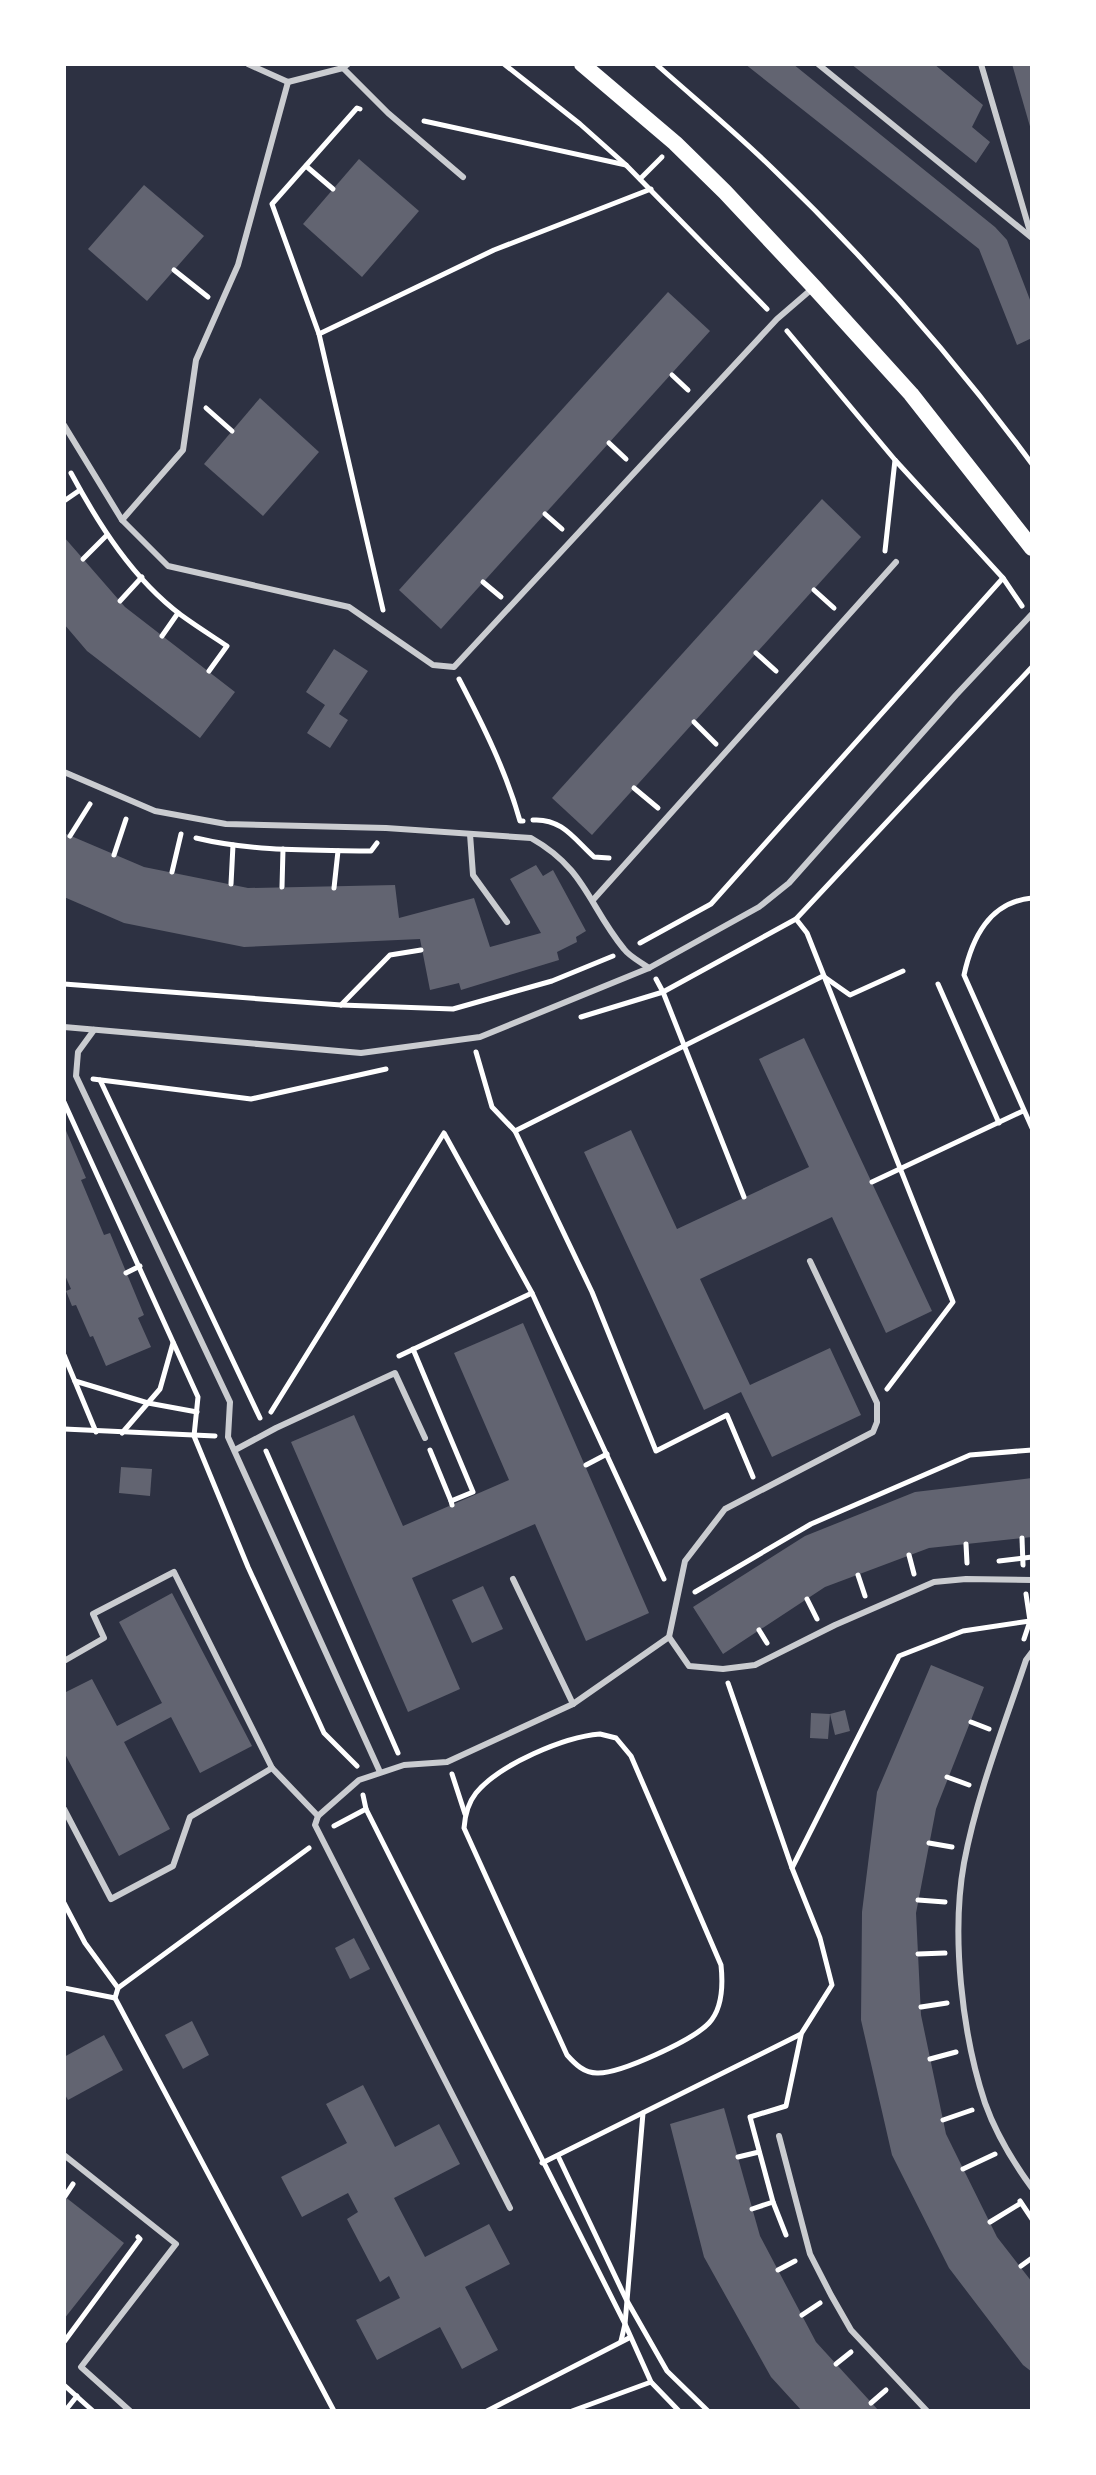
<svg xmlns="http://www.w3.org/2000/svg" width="1096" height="2475" viewBox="0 0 1096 2475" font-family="Lato,sans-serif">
<rect width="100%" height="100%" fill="#2d3142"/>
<g fill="#626471">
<path d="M745 64H793L995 227 1007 240 1032 305V338L1017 345 979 249Z"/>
<path d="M851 64H934L983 105 972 127 990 142 976 163Z"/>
<path d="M1012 64H1032V130H1031Z"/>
<path d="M359 159 419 211 362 277 303 224Z"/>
<path d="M144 185 204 236 147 301 88 249Z"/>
<path d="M668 292 710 331 441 629 399 590Z"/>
<path d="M260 398 319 452 263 516 204 464Z"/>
<path d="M822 499 861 537 592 835 552 798Z"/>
<path d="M64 537 125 607 235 692 200 738 87 651 64 624Z"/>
<path d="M334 649 368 671 339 714 348 720 330 748 307 733 325 705 306 692Z"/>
<path d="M64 833 144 867 248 888 395 885 399 918 474 898 490 947 541 933 510 879 536 865 543 876 553 870 586 931 576 937 577 942 557 952 559 960 461 990 459 983 430 990 420 939 244 947 124 923 64 897Z"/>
<path d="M804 1038 932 1311 886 1333 832 1217 700 1279 750 1385 830 1348 861 1415 772 1457 741 1392 704 1410 584 1152 631 1130 677 1229 809 1167 759 1059Z"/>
<path d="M64 1126 86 1178 81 1180 104 1235 110 1233 144 1315 138 1318 151 1347 106 1366 93 1336 90 1337 76 1305 72 1306 66 1291 71 1289 64 1273Z"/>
<path d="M523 1323 649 1613 586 1641 535 1524 412 1578 460 1689 408 1712 291 1442 354 1415 403 1526 509 1480 454 1353Z"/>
<path d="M121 1467 152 1469 150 1496 119 1493Z"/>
<path d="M1032 1478V1537L929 1548 825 1587 723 1654 693 1607 805 1536 915 1492Z"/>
<path d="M483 1586 503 1629 472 1643 452 1600Z"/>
<path d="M172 1593 252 1746 200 1773 171 1717 124 1742 170 1829 119 1856 64 1752V1693L92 1679 117 1726 162 1703 119 1622Z"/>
<path d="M931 1665 984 1687 936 1809 916 1913 921 2015 946 2134 997 2237 1032 2282V2372L1023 2365 949 2268 892 2155 861 2020 862 1912 877 1792Z"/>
<path d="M845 1710 850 1731 835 1735 830 1714 828 1739 810 1738 811 1713 830 1714Z"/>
<path d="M354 1938 370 1969 350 1979 335 1948Z"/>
<path d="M192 2021 209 2055 183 2069 165 2035Z"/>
<path d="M104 2035 123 2070 68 2100 64 2093V2057Z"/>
<path d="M363 2085 395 2147 439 2124 460 2164 394 2198 425 2257 489 2224 510 2264 465 2287 498 2350 462 2369 440 2327 377 2360 356 2320 400 2298 389 2276 380 2282 347 2219 358 2212 348 2193 302 2217 281 2177 347 2143 326 2104Z"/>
<path d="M724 2108 760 2236 816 2342 879 2411H802L771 2377 704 2257 670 2124Z"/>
<path d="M64 2196 124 2243 64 2319Z"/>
</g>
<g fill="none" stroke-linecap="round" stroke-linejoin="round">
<g stroke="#fff" stroke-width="5">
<path d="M504 64 580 124 626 165 767 309"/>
<path d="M656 64C694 98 733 130 770 166 865 257 954 358 1032 464"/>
<path d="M360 109 357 108 272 204 319 334 494 250 651 189"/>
<path d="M424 121 626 165"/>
<path d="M306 166 333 189"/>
<path d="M640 179 662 157"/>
<path d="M174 270 208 297"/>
<path d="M787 331 895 460 1003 578 1022 606"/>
<path d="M319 334 383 610"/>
<path d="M672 375 688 390"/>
<path d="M206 408 232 431"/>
<path d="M609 443 626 459"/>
<path d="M71 473C99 525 133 579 181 615 196 626 212 636 227 646L209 671"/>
<path d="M64 501 80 490"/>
<path d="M545 514 562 529"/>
<path d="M885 551 895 460"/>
<path d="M83 559 107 535"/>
<path d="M483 582 501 597"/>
<path d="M814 590 834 608"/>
<path d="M120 601 142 577"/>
<path d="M162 636 178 613"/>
<path d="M756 653 776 671"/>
<path d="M459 679C483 725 506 771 520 821H523"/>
<path d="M694 722 716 744"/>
<path d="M634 788 658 808"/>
<path d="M533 820C562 818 575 840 594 857L609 858"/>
<path d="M70 836 90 804"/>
<path d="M196 838C254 852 313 850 371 851L377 843"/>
<path d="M114 855 126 819"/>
<path d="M172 872 181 834"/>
<path d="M231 884 233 845"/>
<path d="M282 887 283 849"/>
<path d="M334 888 338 851"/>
<path d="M1032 898C989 902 972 938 964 975L1032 1128"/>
<path d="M796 919 807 933 953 1302 887 1389"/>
<path d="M640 943 711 904 1003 578"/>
<path d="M656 979 663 992 744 1197"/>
<path d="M64 984 341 1005 453 1009 552 981 613 956"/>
<path d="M938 984 999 1123"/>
<path d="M341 1005 390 955 421 950"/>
<path d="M581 1017 663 992 796 919 1032 667"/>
<path d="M476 1052 492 1107 515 1131"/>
<path d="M93 1079 251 1099 386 1069"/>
<path d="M100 1080 260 1418"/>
<path d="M64 1102 198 1397 194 1436 248 1567 324 1733 357 1766"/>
<path d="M872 1182 1023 1111"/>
<path d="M126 1273 140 1266"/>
<path d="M413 1349 473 1492 451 1501 452 1505"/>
<path d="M64 1355 96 1432"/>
<path d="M399 1356 532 1293"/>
<path d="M75 1381 148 1403 197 1412"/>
<path d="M271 1412 444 1133 532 1293 664 1579"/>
<path d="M64 1429 215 1436"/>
<path d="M122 1433 160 1389 173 1343"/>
<path d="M430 1450 451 1501"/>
<path d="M266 1451 398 1753"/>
<path d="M586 1465 607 1454"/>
<path d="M753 1477 727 1415 656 1451 592 1292 515 1131 823 976 850 995 903 971"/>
<path d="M1022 1538 1023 1565"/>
<path d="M966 1544 967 1563"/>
<path d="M909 1555 914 1574"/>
<path d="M999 1561 1032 1557"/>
<path d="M858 1575 865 1596"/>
<path d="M695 1592 811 1524 970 1455 1032 1450"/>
<path d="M807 1599 817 1619"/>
<path d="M759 1630 767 1643"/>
<path d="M1024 1639 1030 1621 1026 1594"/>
<path d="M728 1683 792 1868"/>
<path d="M971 1722 989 1729"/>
<path d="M600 1734 616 1738 631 1756 721 1965C723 1984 723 2008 709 2023 693 2040 620 2074 597 2073 584 2073 575 2064 567 2055L464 1828C465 1815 468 1803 476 1793 500 1764 564 1737 600 1734Z"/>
<path d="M452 1774 465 1814"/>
<path d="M947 1777 969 1785"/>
<path d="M363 1795 366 1809 625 2324 651 2382 679 2411"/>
<path d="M334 1826 366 1809"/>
<path d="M929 1843 952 1847"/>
<path d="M309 1848 118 1988 115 1998 334 2411"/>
<path d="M918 1900 945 1902"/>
<path d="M64 1903 85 1943 118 1988"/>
<path d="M918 1954 945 1953"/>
<path d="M64 1988 115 1998"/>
<path d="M921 2007 947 2003"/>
<path d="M930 2059 956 2052"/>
<path d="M943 2120 972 2110"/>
<path d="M558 2156 626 2299 667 2371 708 2411"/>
<path d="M738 2157 759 2152"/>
<path d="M542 2163 801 2034 832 1985 820 1938 792 1868 899 1656 963 1631 1030 1621"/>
<path d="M963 2169 995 2154"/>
<path d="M65 2196 73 2184"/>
<path d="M1020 2201 1032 2219"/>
<path d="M752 2209 773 2202"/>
<path d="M990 2222 1021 2203"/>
<path d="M786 2235 773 2202 750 2117 786 2106 801 2035"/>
<path d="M1021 2266 1032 2258"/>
<path d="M778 2270 795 2261"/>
<path d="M802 2315 820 2303"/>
<path d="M621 2341 625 2324 643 2113"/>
<path d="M64 2342 140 2239 138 2237"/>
<path d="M836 2364 851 2352"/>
<path d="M64 2385 93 2411"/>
<path d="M871 2403 886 2390"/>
<path d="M65 2411 77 2396"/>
<path d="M487 2411 629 2338"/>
<path d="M572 2411 651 2382"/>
</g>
<g stroke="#caccd0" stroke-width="6">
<path d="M248 64 288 82 343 68 348 64"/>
<path d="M818 64 1032 238"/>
<path d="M981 64 1031 235"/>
<path d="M343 68 388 113 463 177"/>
<path d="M64 425 122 520 168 566 349 607 433 665 454 667 777 319 813 288"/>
<path d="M122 520 183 450 196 360 238 265 288 82"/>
<path d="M64 772 155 811 226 824 386 828 531 838C586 869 588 905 624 949 630 957 641 962 649 968"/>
<path d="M470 834 473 875 507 922"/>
<path d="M593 900 896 562"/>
<path d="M64 1027 361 1053 480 1037 649 968 759 907 789 883 956 695 1032 614"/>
<path d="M94 1030 78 1052 76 1076 230 1402 228 1437 380 1772"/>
<path d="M235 1450 276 1428 395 1373 425 1438"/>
<path d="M513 1579 573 1704"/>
<path d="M669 1637 689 1666 723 1669 755 1665 835 1625 934 1582 966 1579 1032 1580"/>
<path d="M1032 1652 1026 1660C1004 1726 977 1794 964 1863 951 1935 962 2034 985 2103 996 2134 1013 2162 1032 2188"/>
<path d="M64 1661 104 1638 93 1614 174 1572 272 1768"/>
<path d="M64 1809 111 1899 173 1866 190 1817 272 1768 318 1816 359 1780 404 1765 447 1762 573 1704 669 1637 685 1561 725 1509 873 1432 877 1422V1403L810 1261"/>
<path d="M318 1816 315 1825 510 2208"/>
<path d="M779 2136 810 2254 831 2295 851 2330 927 2411"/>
<path d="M64 2155 176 2244 81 2367 130 2411"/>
</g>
<path stroke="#fff" stroke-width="16" d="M582 64 675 143 725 192 814 287 911 394 1032 548"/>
</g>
<rect width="1096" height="2475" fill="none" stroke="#ffffff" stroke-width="132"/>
</svg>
